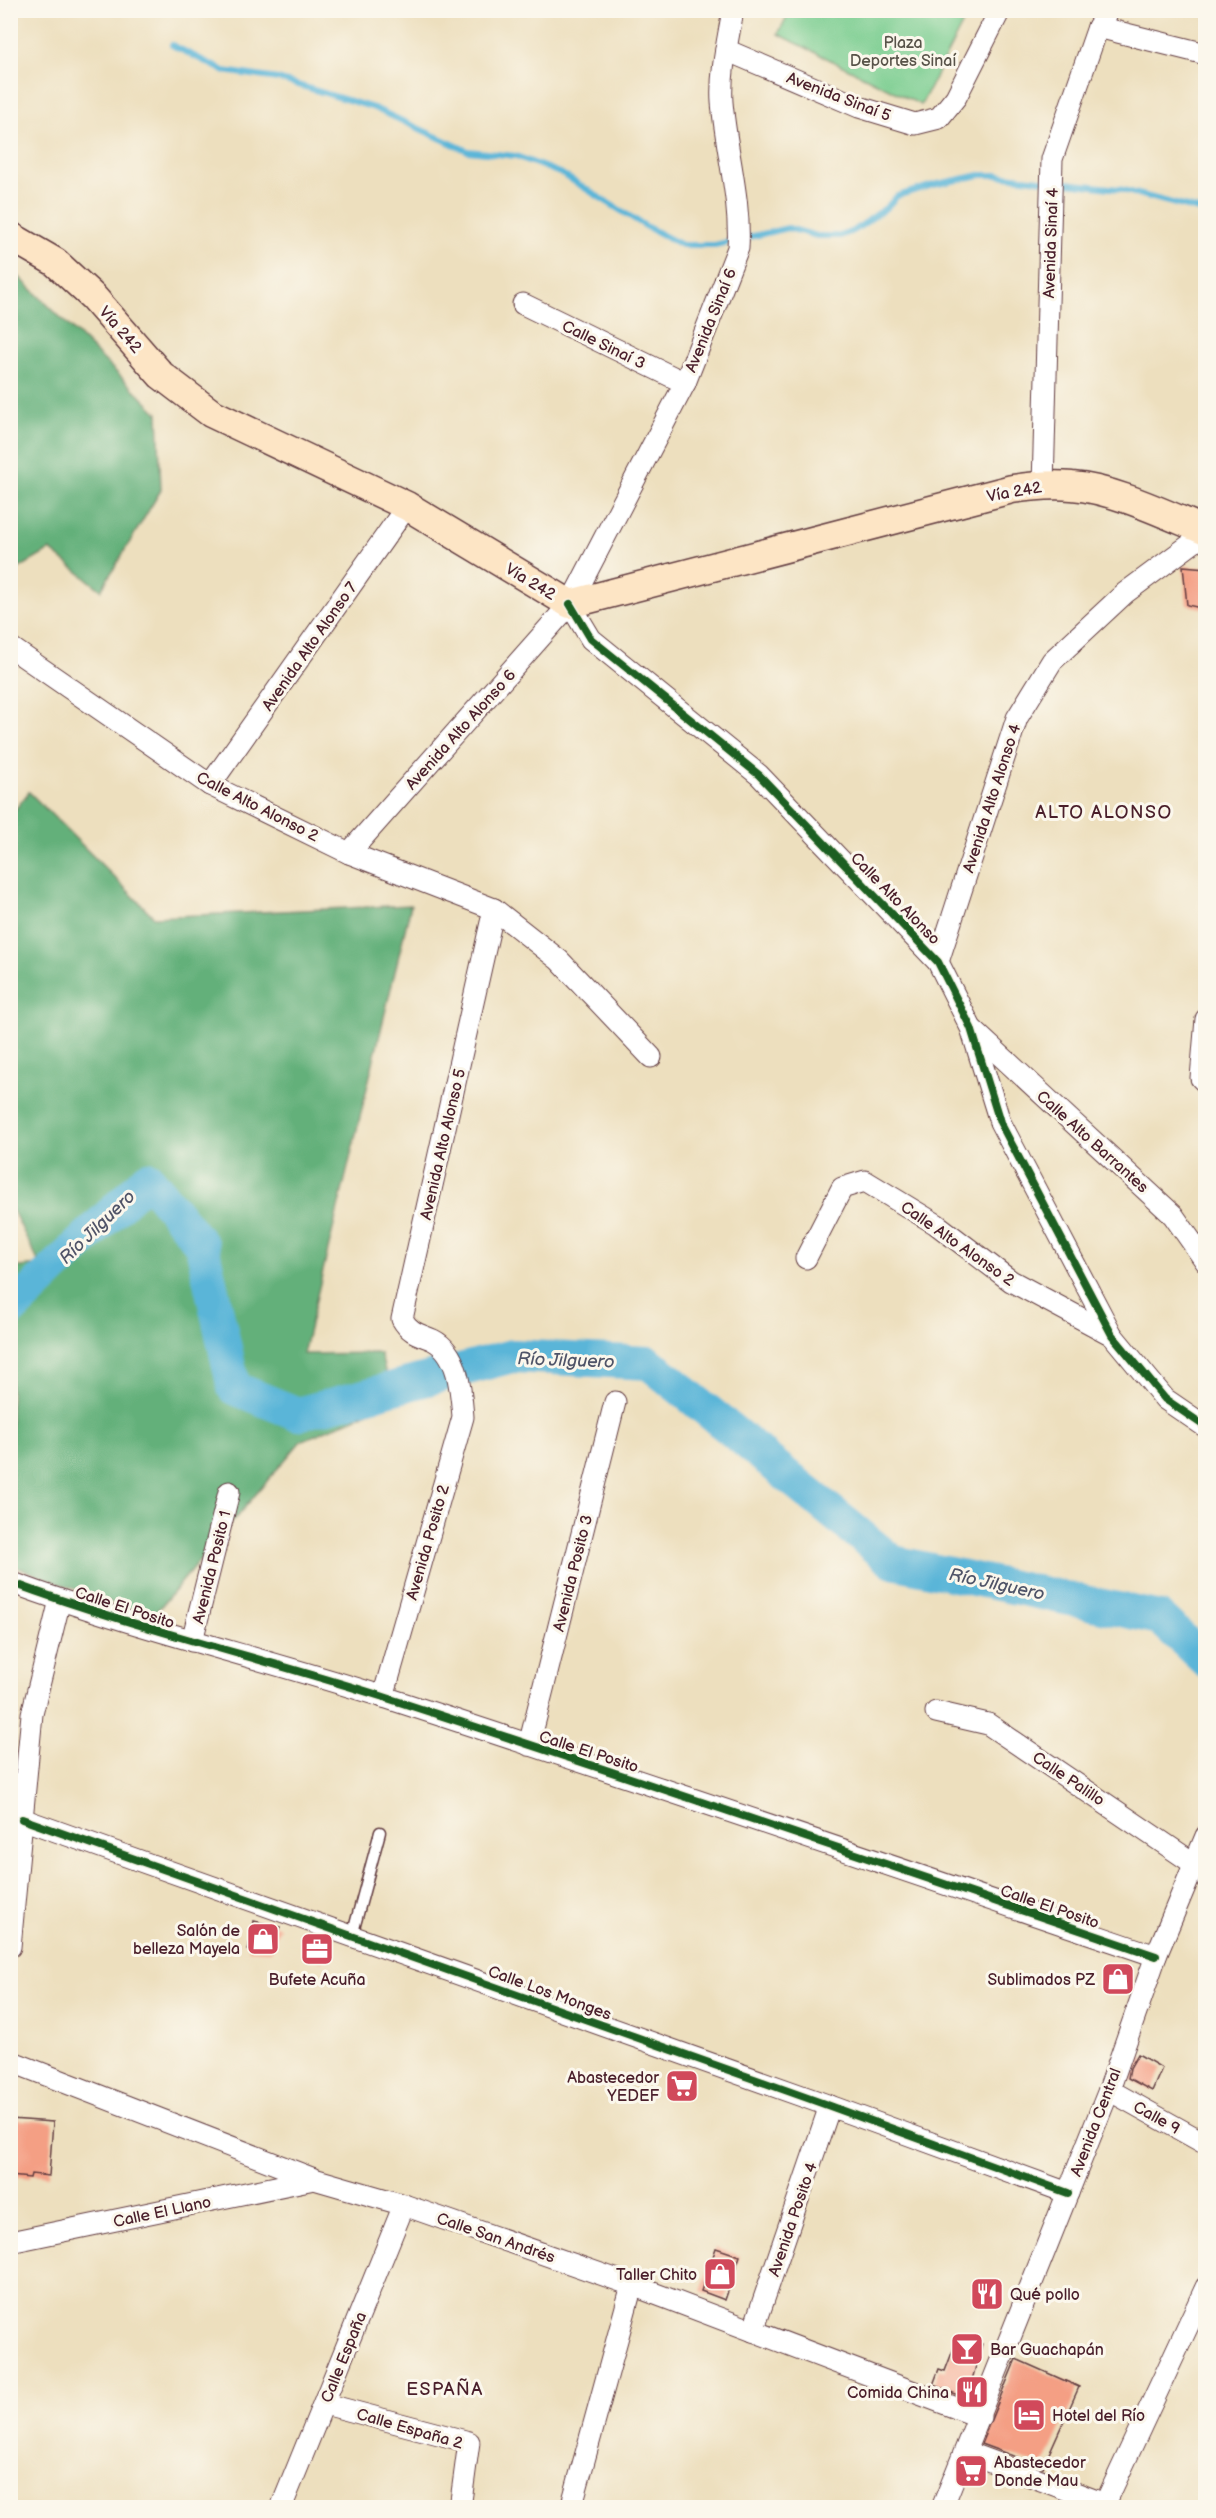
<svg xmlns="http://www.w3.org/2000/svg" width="1216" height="2518" viewBox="0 0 1216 2518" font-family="'Balsamiq Sans',sans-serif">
<rect width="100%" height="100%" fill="#fbf7ec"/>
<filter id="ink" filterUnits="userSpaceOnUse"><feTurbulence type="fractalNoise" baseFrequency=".0167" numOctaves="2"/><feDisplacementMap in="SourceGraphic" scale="12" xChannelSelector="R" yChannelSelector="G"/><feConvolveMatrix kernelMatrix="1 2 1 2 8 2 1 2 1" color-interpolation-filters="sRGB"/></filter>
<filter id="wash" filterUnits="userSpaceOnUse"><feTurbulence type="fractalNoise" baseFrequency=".008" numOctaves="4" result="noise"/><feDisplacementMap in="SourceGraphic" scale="24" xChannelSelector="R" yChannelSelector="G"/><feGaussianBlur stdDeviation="1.35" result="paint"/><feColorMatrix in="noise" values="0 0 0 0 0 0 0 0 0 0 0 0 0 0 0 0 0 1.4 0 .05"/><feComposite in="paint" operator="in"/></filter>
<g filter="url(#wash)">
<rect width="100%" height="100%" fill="#eddfbe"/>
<path fill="#7acd90" stroke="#62765e" stroke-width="1.5" d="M790 11V10L969 11 921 105 778 34Z"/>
<g fill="#63b07a" stroke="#566852" stroke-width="1.5">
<path d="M10 268 158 413 161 490 101 590 50 550 11 573Z"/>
<path d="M29 792 154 917 411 905 303 1354 380 1353 394 1401 301 1441 151 1618 11 1565V1268L40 1265 11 1207 10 816Z"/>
</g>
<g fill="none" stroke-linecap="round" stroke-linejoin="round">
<path stroke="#5ab5d8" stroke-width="6" d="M172 45 224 71 278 79 374 108 468 151 516 156 562 174 647 227 682 245H715L788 228 817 236H840L855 230 887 207 897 196 933 185 980 175H997L1119 189 1206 212"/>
<path stroke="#5ab5d8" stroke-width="34" d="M10 1311 148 1178 202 1246 234 1388 298 1414 512 1356 649 1363 893 1562 1160 1618 1206 1661"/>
</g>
<g id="blocks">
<g fill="#f49f84">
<path d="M1183 566 1206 568V609L1187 605Z"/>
<path d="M254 1921 280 1927 270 1951 248 1950Z"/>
<path d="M308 1939 330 1943 322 1961 306 1954Z"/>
<path d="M1138 2054 1162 2068 1152 2091 1128 2078 1130 2068Z"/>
<path d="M10 2119 53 2122 49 2176 31 2174 30 2178 10 2176Z"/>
<path d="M716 2248 740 2256 725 2300 701 2291Z"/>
<path d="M982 2283 997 2288 992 2305 977 2300Z"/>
<path d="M958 2337 982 2344 972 2380 978 2383 971 2400 933 2385 939 2369 945 2371Z"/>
<path d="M1016 2359 1079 2387 1043 2467 981 2444Z"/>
</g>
</g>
</g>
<g filter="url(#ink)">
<use href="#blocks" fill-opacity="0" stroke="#623c41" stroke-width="1.5"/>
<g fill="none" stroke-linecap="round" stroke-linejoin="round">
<g stroke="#623c41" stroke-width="13">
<path id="service" d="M352 1936 380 1832"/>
</g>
<g stroke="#623c41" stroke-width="23">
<g id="minor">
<path d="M1098 27 1206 54"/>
<path d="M726 50 859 107 915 124 939 118 956 97 1000 10"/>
<path d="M523 304 685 383"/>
<path d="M1043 485 1052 159 1098 27 1108 10"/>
<path d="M570 604 591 639 759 775 938 962 971 1028 1000 1122 1112 1335 1165 1399 1206 1427"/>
<path d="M10 647 210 785 349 853 494 909 559 960 651 1057"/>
<path d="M210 785 407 506"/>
<path d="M349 853 570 604 685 383 738 248C741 199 726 151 722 102 720 72 728 40 733 10"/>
<path d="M938 962 1017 718 1052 661 1125 593 1206 533"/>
<path d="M1206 1019 1201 1078 1206 1083"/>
<path d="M973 1030 1173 1215 1206 1262"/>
<path d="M806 1258 842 1188 865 1181 936 1224 1011 1281 1112 1335"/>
<path d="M10 1582C134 1628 262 1658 387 1698 644 1781 900 1869 1156 1956"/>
<path d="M192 1641 229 1492"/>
<path d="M383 1697 463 1417C461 1392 459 1353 433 1340 419 1334 410 1333 402 1319L494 909"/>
<path d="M936 1712 988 1724 1193 1863 1205 1869"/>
<path d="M529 1745 615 1402"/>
<path d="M22 1819 830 2106 1068 2193"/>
<path d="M10 1947 32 1714 60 1600"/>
<path d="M10 2061 314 2179 404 2205 632 2285 980 2417"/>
<path d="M1109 2090 1206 2144"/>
<path d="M10 2242 314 2179"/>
<path d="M753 2331 830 2106"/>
<path d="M325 2404 469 2442 460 2508"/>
<path d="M966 2452 1105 2504"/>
<path d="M281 2508 404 2205"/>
<path d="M571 2508 632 2285"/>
<path d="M942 2508 1109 2090 1156 1956 1206 1836"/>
<path d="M1103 2508 1206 2287"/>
</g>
</g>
<g stroke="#623c41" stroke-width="31">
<path id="secondary" d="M10 236 55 262 93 297 161 375 211 413 407 506 570 604 1012 489C1032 486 1052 484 1072 486 1114 489 1167 515 1206 531"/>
</g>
<use href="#service" stroke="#fff" stroke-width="10"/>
<use href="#minor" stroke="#fff" stroke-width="21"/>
<use href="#secondary" stroke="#fde5c5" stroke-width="28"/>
<g stroke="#fbf7ec" stroke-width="11">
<g id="cycleway">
<path d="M570 604 591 639 759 775 938 962 971 1028 1000 1122 1112 1335 1165 1399 1206 1427"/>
<path d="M10 1582C134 1628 262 1658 387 1698 644 1781 900 1869 1156 1956"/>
<path d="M22 1819 830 2106 1068 2193"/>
</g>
</g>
<use href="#cycleway" stroke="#1b5e20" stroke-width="8"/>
</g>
</g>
<defs>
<g id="shop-square" transform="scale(1.725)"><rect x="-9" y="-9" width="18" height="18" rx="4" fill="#d1495b" stroke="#fbf7ec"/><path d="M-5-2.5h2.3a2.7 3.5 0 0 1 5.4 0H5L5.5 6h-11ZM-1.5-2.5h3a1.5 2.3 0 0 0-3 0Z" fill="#fff"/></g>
<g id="office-square" transform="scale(1.725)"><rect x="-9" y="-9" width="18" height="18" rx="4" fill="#d1495b" stroke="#fbf7ec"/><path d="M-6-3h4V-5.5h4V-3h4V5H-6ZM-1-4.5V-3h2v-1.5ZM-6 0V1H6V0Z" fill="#fff"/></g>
<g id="supermarket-square" transform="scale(1.725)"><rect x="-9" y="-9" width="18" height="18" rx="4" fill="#d1495b" stroke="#fbf7ec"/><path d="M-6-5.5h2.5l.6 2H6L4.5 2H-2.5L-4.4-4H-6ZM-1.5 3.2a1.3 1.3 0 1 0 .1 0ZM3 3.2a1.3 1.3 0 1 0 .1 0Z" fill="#fff"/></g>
<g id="restaurant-square" transform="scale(1.725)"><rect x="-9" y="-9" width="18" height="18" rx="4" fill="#d1495b" stroke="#fbf7ec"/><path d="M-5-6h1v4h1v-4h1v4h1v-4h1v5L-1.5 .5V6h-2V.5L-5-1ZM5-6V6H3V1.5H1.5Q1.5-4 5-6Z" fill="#fff"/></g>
<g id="bar-square" transform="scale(1.725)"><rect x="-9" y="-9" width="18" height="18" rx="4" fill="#d1495b" stroke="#fbf7ec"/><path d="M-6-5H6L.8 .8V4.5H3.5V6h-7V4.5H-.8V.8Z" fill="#fff"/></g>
<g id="hotel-square" transform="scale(1.725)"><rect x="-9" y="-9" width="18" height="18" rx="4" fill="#d1495b" stroke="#fbf7ec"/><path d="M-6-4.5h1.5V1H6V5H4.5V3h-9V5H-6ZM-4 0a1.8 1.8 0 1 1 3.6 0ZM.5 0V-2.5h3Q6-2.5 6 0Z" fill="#fff"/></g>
</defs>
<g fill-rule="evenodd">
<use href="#shop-square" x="263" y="1939"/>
<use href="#office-square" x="317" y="1949"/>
<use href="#shop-square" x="1118" y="1979"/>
<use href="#supermarket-square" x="682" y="2086"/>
<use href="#shop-square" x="720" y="2274"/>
<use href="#restaurant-square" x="987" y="2294"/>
<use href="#bar-square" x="967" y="2349"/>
<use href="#restaurant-square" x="972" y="2392"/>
<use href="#hotel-square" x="1029" y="2415"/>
<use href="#supermarket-square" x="971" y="2471"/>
</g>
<g text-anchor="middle" stroke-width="6" stroke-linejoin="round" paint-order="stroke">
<g font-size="16" fill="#585349" stroke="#fbf7ec">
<text x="903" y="48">Plaza<tspan x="903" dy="18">Deportes Sinaí</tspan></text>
</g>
<g font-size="16" fill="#4a1f2b" stroke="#fbf7ec">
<text transform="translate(839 96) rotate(21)" y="6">Avenida Sinaí 5</text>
<text transform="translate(1050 243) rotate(-88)" y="6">Avenida Sinaí 4</text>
<text transform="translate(710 320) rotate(-68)" y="6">Avenida Sinaí 6</text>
<text transform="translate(121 329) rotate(49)" y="6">Vía 242</text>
<text transform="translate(604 344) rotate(26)" y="6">Calle Sinaí 3</text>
<text transform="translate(1014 491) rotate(-10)" y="6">Vía 242</text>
<text transform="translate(531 581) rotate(31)" y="6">Vía 242</text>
<text transform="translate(309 646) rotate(-55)" y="6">Avenida Alto Alonso 7</text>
<text transform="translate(460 729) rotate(-48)" y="6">Avenida Alto Alonso 6</text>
<text transform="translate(991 798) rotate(-72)" y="6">Avenida Alto Alonso 4</text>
<text transform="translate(258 806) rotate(27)" y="6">Calle Alto Alonso 2</text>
<text transform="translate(896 898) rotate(46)" y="6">Calle Alto Alonso</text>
<text transform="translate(1093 1141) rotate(42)" y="6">Calle Alto Barrantes</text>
<text transform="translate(442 1144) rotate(-77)" y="6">Avenida Alto Alonso 5</text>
<text transform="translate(958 1243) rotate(35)" y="6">Calle Alto Alonso 2</text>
<text transform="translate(427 1542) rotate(-74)" y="6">Avenida Posito 2</text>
<text transform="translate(211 1567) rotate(-76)" y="6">Avenida Posito 1</text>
<text transform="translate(572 1573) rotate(-76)" y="6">Avenida Posito 3</text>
<text transform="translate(125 1607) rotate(18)" y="6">Calle El Posito</text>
<text transform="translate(589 1751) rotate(18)" y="6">Calle El Posito</text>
<text transform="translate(1069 1778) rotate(34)" y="6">Calle Palillo</text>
<text transform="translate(1050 1906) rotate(19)" y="6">Calle El Posito</text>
<text transform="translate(550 1992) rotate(20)" y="6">Calle Los Monges</text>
<text transform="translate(1157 2117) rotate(29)" y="6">Calle 9</text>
<text transform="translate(1095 2122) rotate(-69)" y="6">Avenida Central</text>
<text transform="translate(162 2211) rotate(-12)" y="6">Calle El Llano</text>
<text transform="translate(792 2219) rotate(-71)" y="6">Avenida Posito 4</text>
<text transform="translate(496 2237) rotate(19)" y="6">Calle San Andrés</text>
<text transform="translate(343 2357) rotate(-68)" y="6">Calle España</text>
<text transform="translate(410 2428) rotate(16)" y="6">Calle España 2</text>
</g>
<g font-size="16" fill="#4a1f2b" stroke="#fbf7ec" text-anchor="end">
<text x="240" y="1936">Salón de<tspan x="240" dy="18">belleza Mayela</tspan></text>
<text x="317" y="1985" text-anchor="middle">Bufete Acuña</text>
<text x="1095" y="1985">Sublimados PZ</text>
<text x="659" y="2083">Abastecedor<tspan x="659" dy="18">YEDEF</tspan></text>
<text x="697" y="2280">Taller Chito</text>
<text x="1010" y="2300" text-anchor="start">Qué pollo</text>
<text x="990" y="2355" text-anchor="start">Bar Guachapán</text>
<text x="949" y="2398">Comida China</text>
<text x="1052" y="2421" text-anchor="start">Hotel del Río</text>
<text x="994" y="2468" text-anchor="start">Abastecedor<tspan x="994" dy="18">Donde Mau</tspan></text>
</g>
<g font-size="18" letter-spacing="1.5" fill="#4a1f2b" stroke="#fbf7ec">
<text x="1104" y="818">ALTO ALONSO</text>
<text x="445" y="2395">ESPAÑA</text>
</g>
<g font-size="18" font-style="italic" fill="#505468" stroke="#fbf7ec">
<text transform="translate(97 1227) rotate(-44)" y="6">Río Jilguero</text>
<text transform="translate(566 1360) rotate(2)" y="6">Río Jilguero</text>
<text transform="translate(997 1584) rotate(12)" y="6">Río Jilguero</text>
</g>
</g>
<rect width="1216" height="2518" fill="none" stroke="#fbf7ec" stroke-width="36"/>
</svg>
